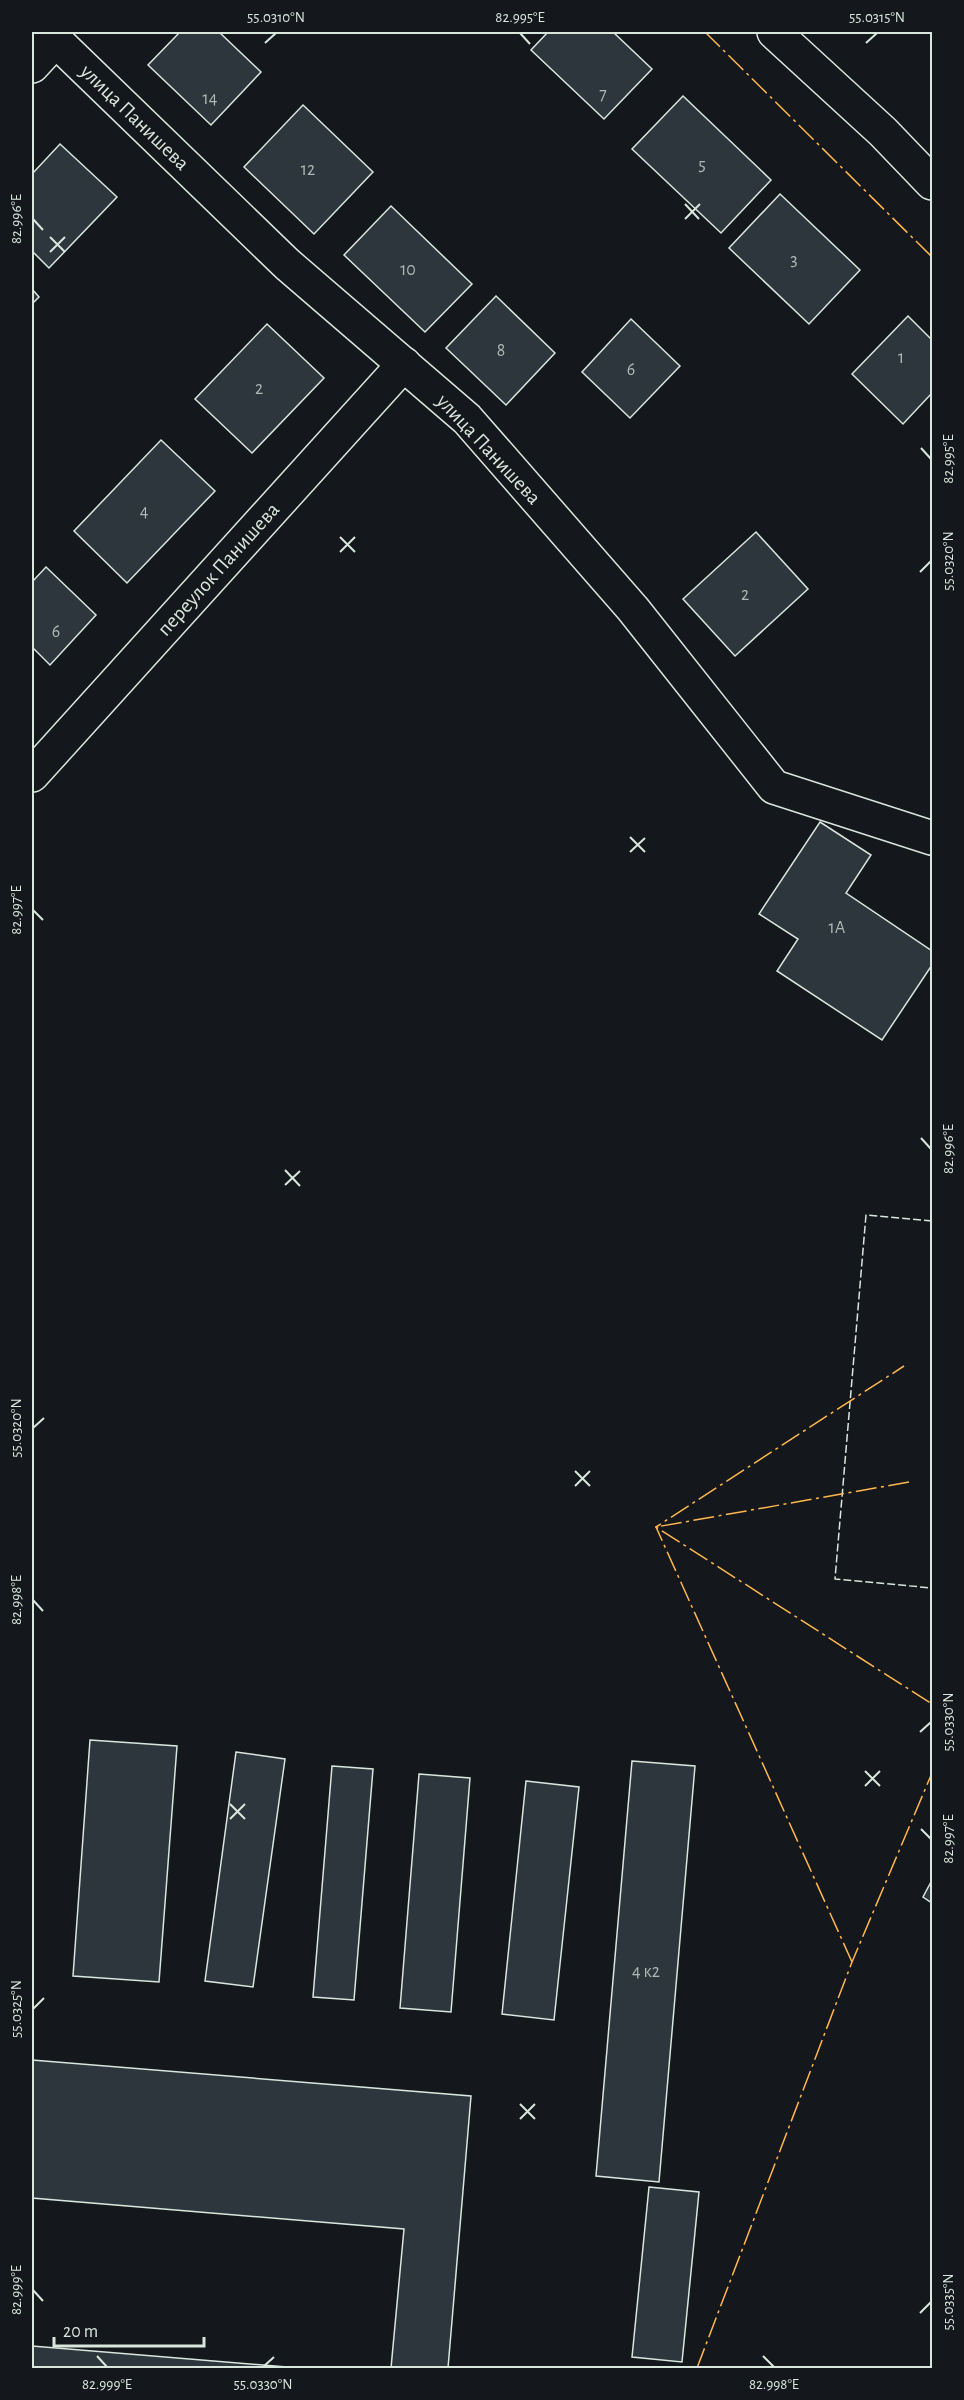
<svg xmlns="http://www.w3.org/2000/svg" width="964" height="2400" viewBox="0 0 964 2400" font-family="'Alegreya Sans',sans-serif">
<rect width="100%" height="100%" fill="#14181c"/>
<g fill="#2c363c" stroke="#d8e6dc" stroke-width="1.5">
<path d="M180 32H219L261 72 211 125 148 65Z"/>
<path d="M548 32H613L652 69 604 119 531 50Z"/>
<path d="M683 96 771 180 721 233 632 149Z"/>
<path d="M303 105 373 172 314 234 244 167Z"/>
<path d="M60 144 117 197 49 268 32 251V174Z"/>
<path d="M780 194 860 270 809 324 729 248Z"/>
<path d="M391 206 472 284 425 332 344 255Z"/>
<path d="M32 289 39 297 32 304Z"/>
<path d="M496 296 555 353 506 405 446 348Z"/>
<path d="M908 316 932 340V393L903 424 852 374Z"/>
<path d="M631 319 680 366 630 418 582 372Z"/>
<path d="M267 324 324 378 252 453 195 399Z"/>
<path d="M161 440 215 491 127 583 74 531Z"/>
<path d="M756 532 808 589 735 656 683 599Z"/>
<path d="M46 567 96 615 50 665 32 647V582Z"/>
<path d="M820 822 871 855 846 893 932 951V965L882 1040 777 971 798 939 759 914Z"/>
<path d="M90 1740 177 1746 159 1982 73 1976Z"/>
<path d="M236 1752 285 1759 253 1987 205 1981Z"/>
<path d="M632 1761 695 1766 659 2182 596 2176Z"/>
<path d="M332 1766 373 1769 354 2000 313 1997Z"/>
<path d="M419 1774 470 1778 451 2012 400 2008Z"/>
<path d="M526 1781 579 1787 554 2020 502 2014Z"/>
<path d="M932 1880V1903L923 1897Z"/>
<path d="M32 2060 471 2096 448 2368H391L404 2229 32 2198Z"/>
<path d="M649 2187 699 2192 682 2362 632 2357Z"/>
<path d="M32 2346 299 2368H32Z"/>
</g>
<g fill="none" stroke-linecap="round" stroke-linejoin="round">
<g stroke="#d8e6dc" stroke-width="36">
<g id="minor">
<path d="M47 32 287 264 467 419 633 609 774 787 932 838"/>
<path d="M774 32 883 132 932 183"/>
<path d="M32 66 56 40"/>
<path d="M32 775 404 364"/>
</g>
</g>
<use href="#minor" stroke="#14181c" stroke-width="33"/>
<path stroke="#d8e6dc" stroke-width="1.5" stroke-dasharray="8 3" stroke-linecap="butt" d="M932 1221 866 1215 835 1579 932 1588"/>
<g stroke="#ffb74d" stroke-width="1.5" stroke-dasharray="21 4.5 3 4.5" stroke-linecap="butt">
<path d="M705 32 932 257"/>
<path d="M909 1482 656 1527 932 1704"/>
<path d="M852 1962 656 1527 904 1366"/>
<path d="M697 2368 852 1962 932 1773"/>
</g>
</g>
<path fill="none" stroke="#d8e6dc" stroke-width="2" d="M520 33 530 44M265 43 276 33M866 43 877 33M685 204 699 219M33 219 43 230M685 219 700 204M50 237 65 252M50 252 65 237M921 448 931 459M340 537 355 552M340 552 355 537M920 572 931 561M630 837 645 852M630 852 645 838M33 910 43 920M921 1138 931 1149M285 1170 300 1186M285 1185 300 1171M33 1428 44 1418M575 1471 590 1486M575 1486 590 1471M33 1600 43 1611M920 1732 931 1722M865 1771 880 1786M865 1786 880 1771M230 1804 245 1819M230 1819 245 1804M921 1829 931 1839M33 2009 44 1998M520 2104 535 2119M520 2119 535 2104M33 2290 43 2301M920 2313 931 2302M97 2356 107 2367M763 2356 774 2367M263 2367 274 2357"/>
<g text-anchor="middle" stroke-width="4.5" stroke-linejoin="round" paint-order="stroke">
<g font-size="18" fill="#adbab4">
<text x="603" y="100">7</text>
<text x="210" y="104">14</text>
<text x="702" y="170">5</text>
<text x="308" y="175">12</text>
<text x="794" y="265">3</text>
<text x="408" y="275">10</text>
<text x="501" y="356">8</text>
<text x="901" y="363">1</text>
<text x="631" y="375">6</text>
<text x="259" y="394">2</text>
<text x="144" y="517">4</text>
<text x="745" y="600">2</text>
<text x="56" y="637">6</text>
<text x="837" y="933">1А</text>
<text x="646" y="1977">4 к2</text>
</g>
<g font-size="21" fill="#d8e6dc" stroke="#14181c">
<text transform="translate(135 117) rotate(44)" y="7">улица Панишева</text>
<text transform="translate(489 449) rotate(47)" y="7">улица Панишева</text>
<text transform="translate(218 569) rotate(-48)" y="7">переулок Панишева</text>
</g>
</g>
<rect width="964" height="2400" fill="none" stroke="#14181c" stroke-width="66"/>
<path d="M54 2337v9h150v-9" fill="none" stroke="#d8e6dc" stroke-width="3"/>
<text x="63" y="2337" font-size="18" fill="#d8e6dc" stroke="#14181c" stroke-width="4.5" paint-order="stroke">20 m</text>
<rect x="33" y="33" width="898" height="2334" fill="none" stroke="#d8e6dc" stroke-width="2"/>
<g font-size="15" text-anchor="middle" fill="#d8e6dc">
<text x="276" y="22">55.0310°N</text>
<text x="520" y="22">82.995°E</text>
<text x="877" y="22">55.0315°N</text>
<text transform="translate(16 219) rotate(-90)" y="5">82.996°E</text>
<text transform="translate(948 459) rotate(-90)" y="5">82.995°E</text>
<text transform="translate(948 561) rotate(-90)" y="5">55.0320°N</text>
<text transform="translate(16 910) rotate(-90)" y="5">82.997°E</text>
<text transform="translate(948 1149) rotate(-90)" y="5">82.996°E</text>
<text transform="translate(16 1428) rotate(-90)" y="5">55.0320°N</text>
<text transform="translate(16 1600) rotate(-90)" y="5">82.998°E</text>
<text transform="translate(948 1722) rotate(-90)" y="5">55.0330°N</text>
<text transform="translate(948 1839) rotate(-90)" y="5">82.997°E</text>
<text transform="translate(16 2009) rotate(-90)" y="5">55.0325°N</text>
<text transform="translate(16 2290) rotate(-90)" y="5">82.999°E</text>
<text transform="translate(948 2302) rotate(-90)" y="5">55.0335°N</text>
<text x="107" y="2389">82.999°E</text>
<text x="263" y="2389">55.0330°N</text>
<text x="774" y="2389">82.998°E</text>
</g>
</svg>
